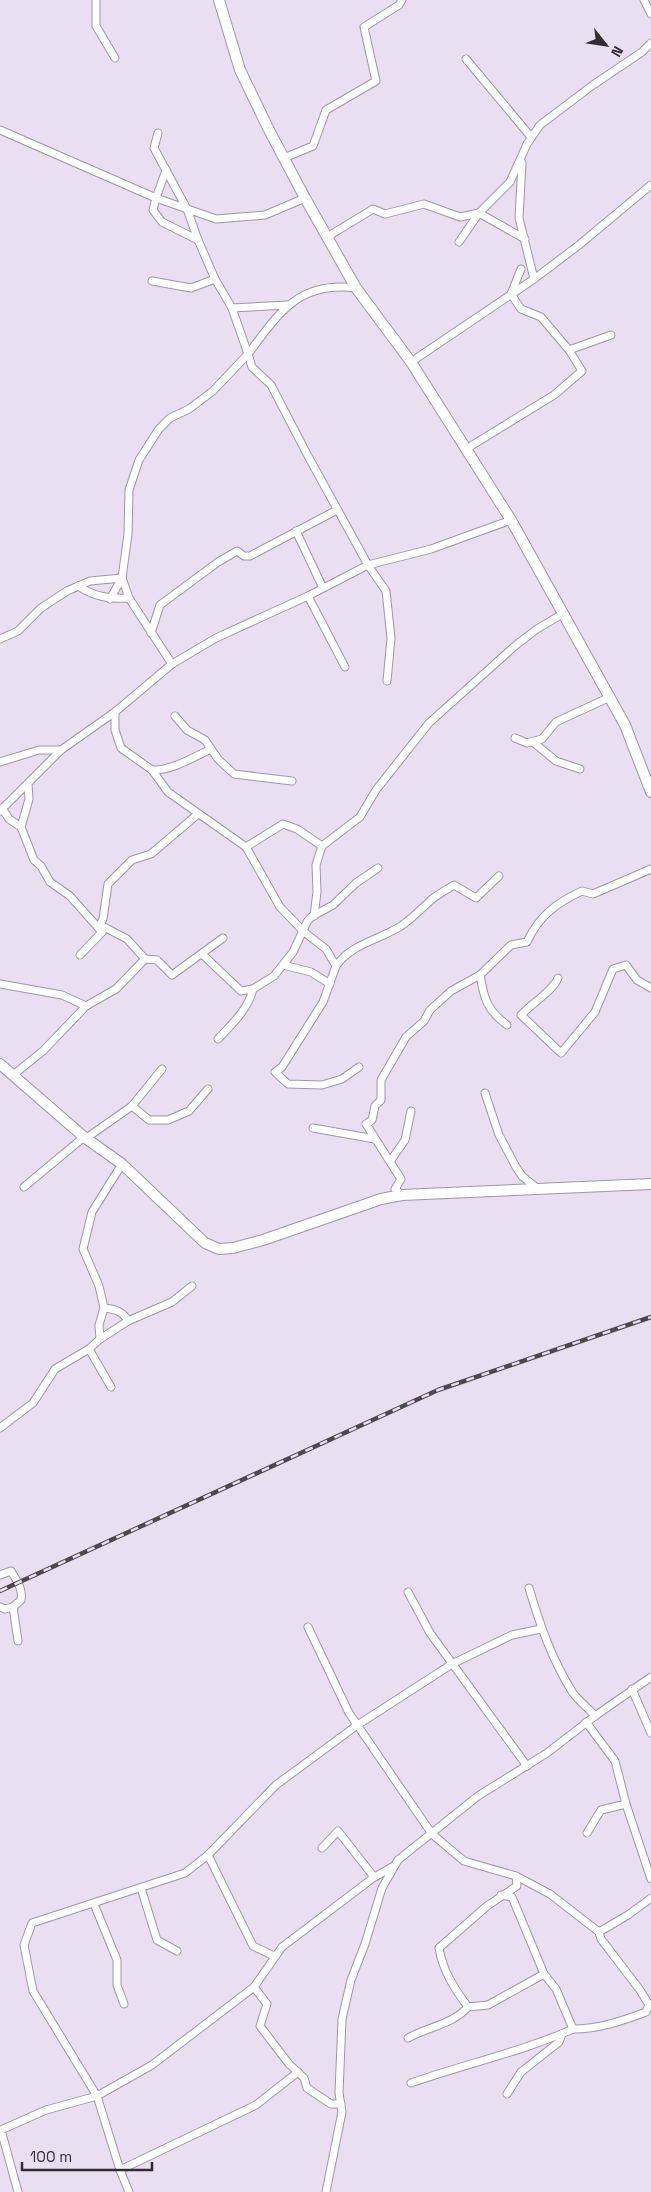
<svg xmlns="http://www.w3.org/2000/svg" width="651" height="2192" viewBox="0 0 651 2192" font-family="'Space Grotesk',sans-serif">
<rect width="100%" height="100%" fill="#eadef3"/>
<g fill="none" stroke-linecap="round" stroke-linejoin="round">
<g stroke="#a095a8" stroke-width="9">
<g id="street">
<path d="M96 0V26L115 58"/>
<path d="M644 0 651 14"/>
<path d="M466 59 531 137"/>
<path d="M0 130 156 198 153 210 162 222 198 240 215 279"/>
<path d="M158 133 154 148 187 209 198 240"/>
<path d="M284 158 313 146 326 110 376 81 364 27 399 5 402 0"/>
<path d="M522 163 519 218 534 279"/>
<path d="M166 170 156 198 216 219 265 215 305 198"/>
<path d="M327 237 373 209 385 214 424 204 460 217 479 213 525 239"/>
<path d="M459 242 479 213 510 182 527 144 540 125 593 85 642 52 651 43"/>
<path d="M521 269 511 294 521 309 541 317 569 350 611 335"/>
<path d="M152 281 191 288 215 279 232 308 287 305"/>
<path d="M356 288C298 281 279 313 248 354L252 367 271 385 308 456 368 565 386 591 391 638 387 681"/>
<path d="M411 362 534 279 579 245 651 185"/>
<path d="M466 449 554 395 582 371 569 350"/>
<path d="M296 531 323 588"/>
<path d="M78 586C95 597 109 599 129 598"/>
<path d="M308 596 345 667"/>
<path d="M110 599 122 578"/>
<path d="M151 633 160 605 218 562 237 551 244 556H250L337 510"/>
<path d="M0 639 18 631 41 608 67 591 90 581 122 578"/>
<path d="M172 664 129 598 122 578 128 534 129 490 139 460 159 429 170 418 189 409 213 391 248 354 232 308"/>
<path d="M115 712V730L121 748 152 770 168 792 246 847 280 907 304 932 326 949 336 966C351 944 379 940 401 926 412 919 421 909 431 900 438 894 446 890 454 885L476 898 499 876"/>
<path d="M175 716 187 730 205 740 218 759 234 774 292 781"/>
<path d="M515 738 527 743 542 739 556 722 610 697"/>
<path d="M533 742 556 761 580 769"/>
<path d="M0 762 39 750H61"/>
<path d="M152 770C171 771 194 757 211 749"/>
<path d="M2 808 9 819 21 827 34 860 41 866 50 882 70 896 102 932 80 955"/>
<path d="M0 811 61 750 115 712 172 664 216 638 308 596 368 565 431 549 511 520"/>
<path d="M21 827 29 799 28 784"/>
<path d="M246 847 283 824 297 829 322 846 360 817 376 790 429 723 516 645 537 629 564 613"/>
<path d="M314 916 317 892 316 865 322 846"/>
<path d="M99 927 103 919 108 884 132 860 151 854 198 814"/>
<path d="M202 954 241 991 253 989"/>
<path d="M145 959 157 960 172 975 223 938"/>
<path d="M283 965 311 972 330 984"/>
<path d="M336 966 323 1002 282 1067 275 1072 288 1084 322 1085 342 1079 359 1067"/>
<path d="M480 975C484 999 487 1010 507 1025"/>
<path d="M558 978C553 991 532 1003 521 1015L561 1053 595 1012 613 969 626 965 637 980 651 988"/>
<path d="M0 984 62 995 86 1006 116 989 145 959 127 939 104 927 102 932"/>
<path d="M218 1039C231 1025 248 1010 253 989L274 976 293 952 307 922 311 917 333 905 356 883 378 868"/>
<path d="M13 1075 43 1051 86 1006"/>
<path d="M485 1093 499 1135 516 1167 522 1176 539 1190"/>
<path d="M132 1106 149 1120H168L189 1111 208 1089"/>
<path d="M313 1128 375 1139"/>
<path d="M85 1139 132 1106 162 1069"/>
<path d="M391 1160 405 1140 411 1111"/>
<path d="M24 1187 84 1137"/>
<path d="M402 1195 395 1189 401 1179 366 1124 372 1120 375 1106 381 1100V1080L406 1037 424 1021 430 1010 451 991 480 975 511 945 527 942C539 916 556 903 582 891L593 894 651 869"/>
<path d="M104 1308C114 1309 123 1311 128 1321L172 1302 192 1286"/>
<path d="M100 1339 128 1321"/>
<path d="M111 1387 89 1349 100 1339 99 1325 104 1308 99 1286 83 1249 92 1212 122 1164"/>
<path d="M0 1428 33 1403 55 1369 89 1349"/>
<path d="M0 1575 11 1571C17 1581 23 1589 21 1600L13 1607"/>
<path d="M529 1588C540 1625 552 1660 573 1693 579 1701 588 1708 595 1716"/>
<path d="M408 1592 430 1633 527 1766"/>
<path d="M0 1607 5 1609 13 1607 18 1641"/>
<path d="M308 1627 349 1713 432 1834 464 1861 516 1876 550 1894 599 1932 628 1915 651 1898"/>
<path d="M632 1689 651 1733"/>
<path d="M586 1722 615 1761 626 1804 601 1810 587 1833"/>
<path d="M626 1804 651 1879"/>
<path d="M322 1848 338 1831 374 1877"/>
<path d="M208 1855 253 1946 274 1956"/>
<path d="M141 1888 157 1940 177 1951"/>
<path d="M94 1904 117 1960V1985L124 2004"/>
<path d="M544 1974 556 1989 573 2029C599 2029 622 2021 646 2012L649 2005 640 1990 601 1939 599 1932"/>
<path d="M468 2007 488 2005 544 1974 512 1897 501 1895"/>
<path d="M408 2038C428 2027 453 2024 468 2007 454 1988 443 1971 439 1948L487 1906 517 1886 516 1876"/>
<path d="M411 2083C465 2064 521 2052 573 2029"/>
<path d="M507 2094 521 2072 559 2042 562 2034"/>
<path d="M341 2104H331L307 2088 304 2078 289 2064 260 2026 267 2004 254 1987 282 1947 373 1878 394 1866"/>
<path d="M120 2170 256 2105 298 2072"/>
<path d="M18 2192 1 2130 46 2110 97 2096 152 2065 254 1987"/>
<path d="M129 2192 120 2170 97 2096 33 1991 24 1945 32 1923 185 1873 208 1855 276 1785 356 1726 452 1664 512 1635 541 1629"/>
<path d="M326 2192 342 2112 339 2093 342 2019 351 1980 365 1944 382 1888 398 1860 478 1796 547 1753 595 1716 651 1677"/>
</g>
</g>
<g stroke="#a095a8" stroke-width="12">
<g id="secondary">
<path d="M219 0 240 70 269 130 305 198 356 288 411 362 511 520 625 725 651 792"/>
<path d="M0 1064 84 1137 122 1164 205 1243 219 1249 233 1248 263 1240 381 1199 402 1195 651 1184"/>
</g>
</g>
<use href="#street" stroke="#fff" stroke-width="7"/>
<use href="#secondary" stroke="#fff" stroke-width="10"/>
<g stroke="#4d4750" stroke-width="4.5">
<path id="rail" d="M0 1591 438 1390 651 1317"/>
</g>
<use href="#rail" stroke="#eadef3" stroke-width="2.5" stroke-dasharray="8" stroke-linecap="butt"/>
</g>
<g transform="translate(606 45) rotate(120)" stroke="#eadef3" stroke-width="4" paint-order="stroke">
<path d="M0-4L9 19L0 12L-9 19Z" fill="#322d35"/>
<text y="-8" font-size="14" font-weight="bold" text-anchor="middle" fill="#322d35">N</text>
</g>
<path d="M22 2162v8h130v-8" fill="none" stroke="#322d35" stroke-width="2.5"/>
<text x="30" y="2162" font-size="15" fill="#322d35" stroke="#eadef3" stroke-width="4" paint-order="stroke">100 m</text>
</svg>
